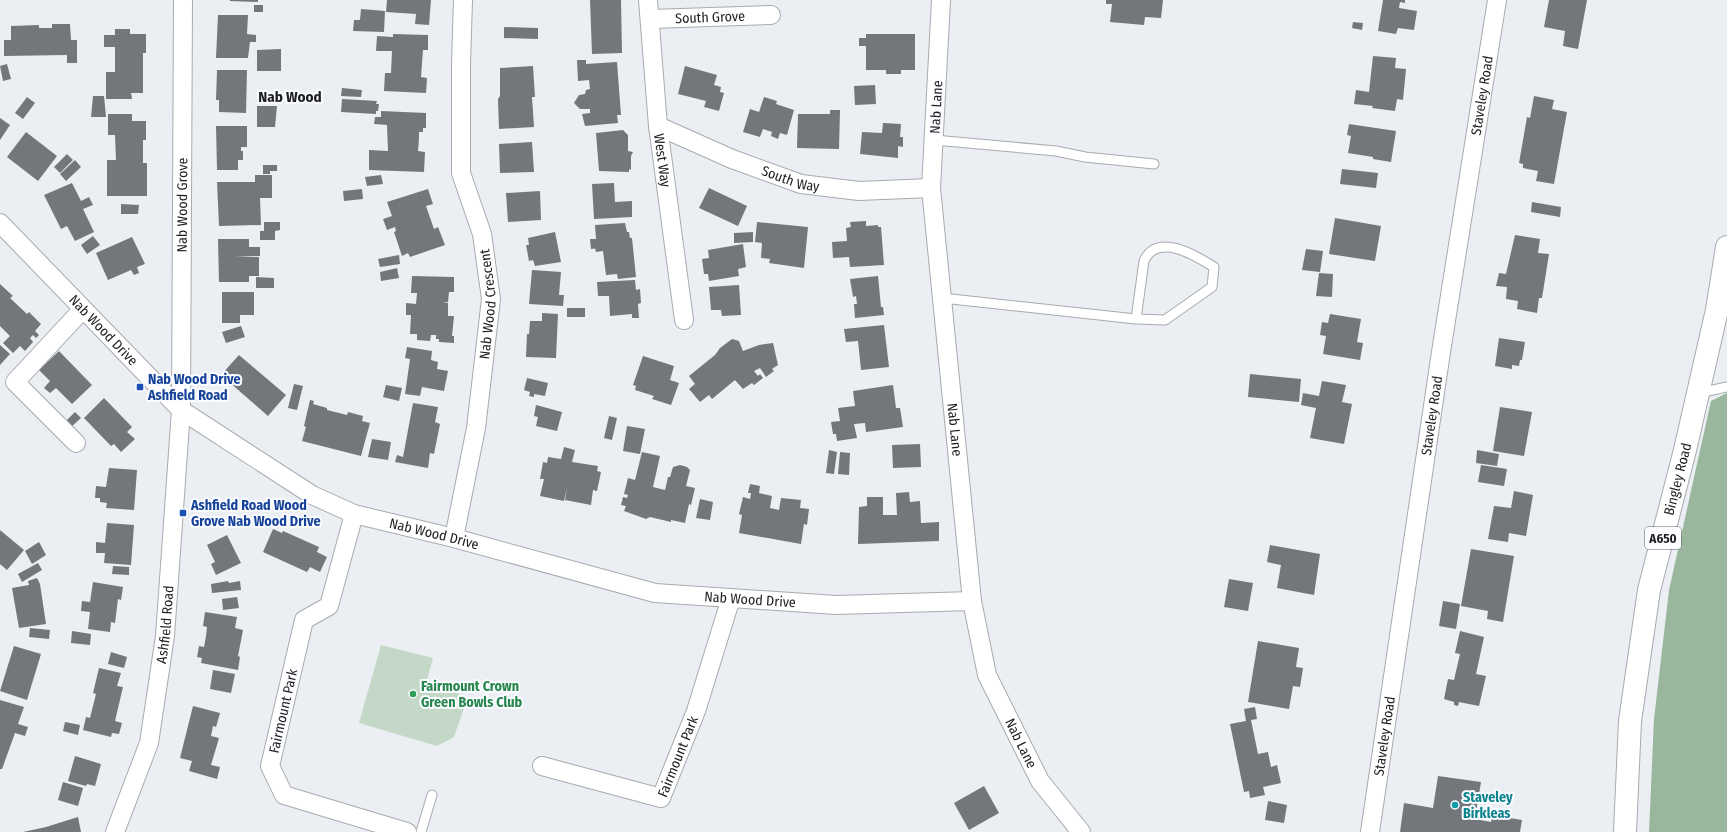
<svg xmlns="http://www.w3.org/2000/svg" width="1727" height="832" viewBox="0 0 1727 832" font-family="'Fira Sans Condensed',sans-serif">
<rect width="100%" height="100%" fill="#ebeff3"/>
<path fill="#c4d8c7" d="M381 645 433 658 427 680 451 686 466 702 454 737 437 746 359 723Z"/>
<path fill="#9ab79e" d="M1727 393V832H1649L1654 719 1669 590 1711 401Z"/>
<g fill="#73767b">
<path d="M230 0H258V2L230 1Z"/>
<path d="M387 0H431L429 25 415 24 416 14 386 12Z"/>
<path d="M590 0H621L622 53 592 54Z"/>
<path d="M1106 0H1163L1161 18 1145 17 1144 25 1110 22 1112 4H1106Z"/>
<path d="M1383 0H1405V3L1400 2 1399 8 1417 11 1414 30 1398 28 1396 34 1378 31Z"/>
<path d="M1549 0H1587L1578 49 1563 46 1565 31 1544 27Z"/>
<rect x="254" y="5" width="9" height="7"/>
<path d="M361 9 385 11 384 32 353 31 354 20H360Z"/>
<path d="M218 15H248L247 34 256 35V42H250L248 58H216Z"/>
<path d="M1353 22 1363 23 1362 30 1352 28Z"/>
<path d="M52 24H70L71 40H77V63H67V55L4 56V40H11V26L39 25V28H52Z"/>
<path d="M504 27 538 28V39L504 38Z"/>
<path d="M115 29H130V34H146V53H143V93H131L132 99H106V72H115V47H104V35H115Z"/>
<path d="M393 34 428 35V50H423L421 77 427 78 426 93 384 91 385 73H391L392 51H376L377 36 393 37Z"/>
<path d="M866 34H915V70H901V74H886V70H866V46H859V38H866Z"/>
<path d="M281 49V71H257V50Z"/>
<path d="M1373 56 1396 58 1395 68 1406 69 1403 100 1397 99 1395 111 1372 108 1373 106 1354 104 1356 90 1369 92Z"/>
<path d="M577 60H586V64L617 62 621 115H617L618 123 585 126 582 114 590 113V109H580L574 103 579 95 585 94 586 90 590 89 589 80 578 81Z"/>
<path d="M7 64 11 79 3 81 0 66Z"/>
<path d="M533 66 535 97H532L534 127 499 129 498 99 500 96V68Z"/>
<path d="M685 66 717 75 714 85 721 87 720 92 724 93 719 111 704 107 706 101 678 94Z"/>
<path d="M217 70H247L246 113 219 112V100H216Z"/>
<path d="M875 85 876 104 855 105 854 86Z"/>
<path d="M342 88 362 90 361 97 341 96Z"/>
<path d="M93 96H104L106 117H91Z"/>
<path d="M1534 96 1554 100 1552 109 1567 112 1554 184 1536 181 1538 171 1523 168V164L1519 163 1527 117 1530 118Z"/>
<path d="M27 97 35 103 23 119 15 113Z"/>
<path d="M764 97 777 101 776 104 794 110 787 135 780 133 778 139 771 136 772 132 763 129 760 137 743 132 750 109 759 112Z"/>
<path d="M342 99 377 101 376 104H379L378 111H376V114L341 112Z"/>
<path d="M257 106H277L275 127H257Z"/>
<path d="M830 110H840L839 149 797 148 798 114H830Z"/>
<path d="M381 111 426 113V128H423V132H419V138L418 151 425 152 424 172 369 170V150L388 151 387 125 374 124 375 117H381Z"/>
<path d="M108 114H132V121H146V140H143V163H147V196H107V160H116L115 135H108Z"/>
<path d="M0 118 10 125 0 140Z"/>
<path d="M883 123 901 124 900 137H903V147L898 146V158L860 154 862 132 882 133Z"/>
<path d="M1349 124 1396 131 1391 162 1373 159V157L1348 153 1351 136 1347 135Z"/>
<path d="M216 126H247V147H241V151H243V160H238V170H217Z"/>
<path d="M623 130 628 135V151L633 152 631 156V170L629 169V172L599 171 596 133Z"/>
<path d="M26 132 57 156 38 181 7 157Z"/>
<path d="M532 142 534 172 500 173 499 144Z"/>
<path d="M67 154 73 160 60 173 54 167Z"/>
<path d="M75 160 81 167 66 181 60 174Z"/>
<path d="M263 165H277V171H270V174H263Z"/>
<path d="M1342 169 1378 173 1376 188 1340 184Z"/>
<path d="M255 175H272V198H251H260L261 225 219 226 217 182H255Z"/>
<path d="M381 175 383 184 367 186 365 177Z"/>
<path d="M72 183 81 201 89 197 93 205 83 209 94 232 75 241 67 226 61 229 44 195Z"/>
<path d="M614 183 615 202 632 201V217L594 219 592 184Z"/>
<path d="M709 188 747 206 738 226 699 208Z"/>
<path d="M362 189 363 199 344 201 343 191Z"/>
<path d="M428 189 433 204 426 206 434 229 438 227 445 245 410 257 408 253 402 256 394 232 396 231 395 227 387 230 383 219 392 216 387 202Z"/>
<path d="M540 191 541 220 508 222 506 193Z"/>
<path d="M1532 202 1561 207 1560 217 1531 212Z"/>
<path d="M121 204 139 205 138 214H121Z"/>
<path d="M1335 218 1381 226 1375 261 1329 254Z"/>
<path d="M866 221V226L878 225V227H881L884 265 850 267 849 257 833 258 832 242 847 241 846 228 851 227 850 222Z"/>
<path d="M264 222H280V230L275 231V240H260V231H264Z"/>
<path d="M757 222 808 227 804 268 769 263 770 259 761 258 762 243 755 242Z"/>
<path d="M625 223 627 232H629L630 238H632L636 277 618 279 617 274 606 275 603 251 596 252 595 248 607 247 591 249 590 239H596L595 225Z"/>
<path d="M555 232 561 262 535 266 533 260 529 261 526 245H529L528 238Z"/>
<path d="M753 232V242L734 243V233Z"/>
<path d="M1515 235 1540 239 1538 253 1549 254 1542 298H1539L1537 313 1517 309 1518 301 1506 299 1507 287 1496 286 1499 273 1506 274Z"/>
<path d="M93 236 100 245 87 254 81 245Z"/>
<path d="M132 237 145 264 137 267 139 273 134 275 131 270 108 280 96 253Z"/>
<path d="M218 239H249V247H260V256H235L259 257V276H249V282H219Z"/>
<path d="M743 244 746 267 738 269 739 276 709 281 708 274H704L702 259 709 258 708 250Z"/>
<path d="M1306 249 1323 251 1320 272 1302 270Z"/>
<path d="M399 255 400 264 380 267 378 259Z"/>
<path d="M397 268 399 278 381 281 380 272Z"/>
<path d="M532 270 561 272 559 295H564L563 306 529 304Z"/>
<path d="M1319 273 1333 274 1332 297 1316 296Z"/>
<path d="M412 276 454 277V292H449L448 302 443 303H448V316H454L452 336H454V343L439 342V339H436V335H431L430 341 417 340V334H410L411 315H406V303L416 304 417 293H411Z"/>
<path d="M878 276 881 307H883L884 315 855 318 854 304H857L856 296 853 297 850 279Z"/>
<path d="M256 277 274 278V288H256Z"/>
<path d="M635 280 636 290 640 289 641 303 638 304 639 318H632V314L610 316 609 296H598L597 282Z"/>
<path d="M0 284 13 296 10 298 27 314 29 312 41 324 35 331 39 335 36 338 33 335 30 338 33 342 25 351 20 346 13 353 3 343 10 336 0 326Z"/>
<path d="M739 285 741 315 722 316 721 310H711L709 287Z"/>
<path d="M222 292H254V315H240V323H222Z"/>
<rect x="567" y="308" width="18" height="9"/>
<path d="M542 313 558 314 556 358 526 357 527 334H529L530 321H542Z"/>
<path d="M1330 314 1361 319 1357 342 1363 343 1360 360 1323 354 1326 336 1320 335 1322 322 1328 323Z"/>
<path d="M884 325 889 367 861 370 858 341 846 342 844 329Z"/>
<path d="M241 326 245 337 226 343 222 332Z"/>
<path d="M1499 338 1525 342 1522 360H1520L1519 366 1512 365V369L1495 366Z"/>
<path d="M732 339 739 341 743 351 759 345 773 343 778 365 772 369 774 371 766 377 760 368 754 371 758 376 760 374 763 378 754 385 752 383 743 389 735 380 712 399 709 395 700 402 689 389 695 384 689 376 715 355 720 348Z"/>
<path d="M0 345 10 354 0 365Z"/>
<path d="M407 347 432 351 431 360 438 362 437 369 448 371 444 391 422 387 420 396 405 394 410 359 405 358Z"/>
<path d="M59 351 92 385 72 404 56 388 50 393 44 388 50 381 39 370Z"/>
<path d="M239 355 286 395 268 416 221 375Z"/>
<path d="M643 356 674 366 670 380 679 383 671 405 652 399 654 396 635 390 636 386 633 385Z"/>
<path d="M1250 374 1301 379 1299 402 1248 397Z"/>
<path d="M527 378 548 383 545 396 534 394V397L529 396 530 392 524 390Z"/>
<path d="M1322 381 1346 385 1342 402 1352 404 1344 444 1310 438 1316 408 1301 405 1303 393 1319 396Z"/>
<path d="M294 384 303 386 297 410 288 408Z"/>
<path d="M386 385 402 388 399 401 383 397Z"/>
<path d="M893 385 896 408H900L903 427 866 432 865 423 854 424 857 438 837 441 836 434H833L831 422 840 421 838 408 855 406 853 391Z"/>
<path d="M104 398 132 427 127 432 135 439 121 452 114 444 111 446 84 418Z"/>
<path d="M310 400 314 401 313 404 327 408V410L347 415 348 412 363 416 362 421 370 423 361 456 302 441 306 427 304 426Z"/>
<path d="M413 403 438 407 435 422 440 424 434 454 430 453 428 468 395 462 397 455 403 457Z"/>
<path d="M536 405 562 412 557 431 536 426 538 417 534 416Z"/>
<path d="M1500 407 1532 412 1524 456 1493 451Z"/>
<path d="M75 412 81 418 70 428 65 422Z"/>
<path d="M609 416 617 418 612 440 604 438Z"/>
<path d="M627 426 645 429 640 454 623 451Z"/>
<path d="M372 439 391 442 388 460 368 457Z"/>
<path d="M920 444 921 467 893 468 892 445Z"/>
<path d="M564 447 575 450 572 462 598 466 597 471 601 472 597 491 593 490 591 505 565 500 567 488 564 501 540 496 544 479H540L543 462 547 463 548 457 561 459Z"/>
<path d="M829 450 837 452 834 474 826 473Z"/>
<path d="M1477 450 1499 454 1497 466 1476 463Z"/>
<path d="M642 452 660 456 653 487 665 490 668 477H670L673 467 680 465 687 467 690 470 686 486 695 488 691 505 689 504 685 523 671 520V522L650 517 646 519 624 511 626 506 621 505 623 497 627 498 628 495 624 494 628 478 635 480Z"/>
<path d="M840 452 850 453 849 475 838 474Z"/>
<path d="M1481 465 1507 469 1504 486 1478 482Z"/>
<path d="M109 468 137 470 134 510 106 508 107 503 100 502V498H95L96 486 106 487Z"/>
<path d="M750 484 760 486 759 493 772 496 770 508 779 510 781 498 801 500 800 508 809 509 807 525 804 524 801 544 739 533 742 515 739 514 743 497 750 499 751 493H748Z"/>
<path d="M1514 491 1533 495 1526 536 1509 533 1508 542 1488 539 1494 506 1511 508Z"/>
<path d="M909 492 910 502 920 501 921 523 939 522V541L858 544 859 507 867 506V497H883V515H897L896 493Z"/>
<path d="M700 499 713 502 710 520 696 518Z"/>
<path d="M107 523 134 525 131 565 104 563 105 553H96V542L105 543Z"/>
<path d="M273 529 282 533 283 531 319 547 317 552 327 557 320 572 310 567 307 572 263 552Z"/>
<path d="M0 530 24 550 7 570 0 564Z"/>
<path d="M227 535 241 563 216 575 211 564 215 562 207 545Z"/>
<path d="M39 542 46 555 32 564 25 551Z"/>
<path d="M1270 545 1320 554 1314 595 1277 588 1281 565 1267 562Z"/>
<path d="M1471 549 1514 556 1503 622 1487 619 1488 611 1461 606Z"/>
<path d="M38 563 42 570 22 582 18 574Z"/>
<path d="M113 566 129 567V575L112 574Z"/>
<path d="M37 578 40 584 46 624 19 628 12 588 29 585 28 581Z"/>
<path d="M1229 579 1253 583 1248 611 1224 607Z"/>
<path d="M228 581 229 583 240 581 241 590 212 593 211 584Z"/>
<path d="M93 582 123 587 121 600 118 599 115 623 111 622 110 632 88 629 90 612 81 611 82 601 90 602Z"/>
<path d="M237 597 239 608 223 610 222 599Z"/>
<path d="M1443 601 1460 604 1456 629 1439 626Z"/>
<path d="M205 612 237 617 235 628 243 630 238 656 240 657 238 670 201 663 202 658 197 657 199 646 204 647 206 636 207 627 203 626Z"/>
<path d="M30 628 50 630 49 639 29 637Z"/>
<path d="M72 631 91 634 90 645 71 643Z"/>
<path d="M1460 631 1484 637 1476 674 1486 676 1479 706 1459 702 1458 706 1454 705V702L1444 699 1448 679 1454 680 1460 654 1455 653Z"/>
<path d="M1258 641 1299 648 1296 667 1303 668 1300 687 1293 686 1289 709 1248 702Z"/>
<path d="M14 646 41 654 27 700 0 691Z"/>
<path d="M111 652 127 657 124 668 108 664Z"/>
<path d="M99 668 121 673 117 686 123 687 115 721 122 723 119 734 112 733 111 737 83 730 86 717 90 718 96 694 93 693Z"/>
<path d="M213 670 235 674 231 693 210 689Z"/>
<path d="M0 700 24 707 18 724 28 727 25 736 15 733 2 769H0Z"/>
<path d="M193 706 220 713 216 727 213 726 211 736 219 738 211 765 220 767 217 779 189 771 192 761 180 758Z"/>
<path d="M1255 707 1257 719 1251 720 1258 754 1268 752 1271 767 1277 765 1281 783 1263 787 1265 795 1250 798 1249 791 1244 792 1230 724 1246 721 1244 709Z"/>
<path d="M65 722 80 725 78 735 63 731Z"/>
<path d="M75 756 101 764 95 786 87 784 86 786 68 781Z"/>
<path d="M1438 776 1481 782 1475 819 1491 822 1492 815 1522 820 1520 832H1400L1404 803 1433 808Z"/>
<path d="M63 782 83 788 78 806 58 800Z"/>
<path d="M984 786 999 813 969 830 954 803Z"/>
<path d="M1268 801 1287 805 1284 823 1265 820Z"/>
<path d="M78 817 81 832H23L46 827Z"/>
</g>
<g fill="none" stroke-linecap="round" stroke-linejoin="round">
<g stroke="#a7aaaf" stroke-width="11">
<g id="lane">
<path d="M934 140 1056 151 1085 157 1154 164"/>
<path d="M942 298 1136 319 1165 320 1212 287 1214 267C1195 255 1157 232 1144 261L1136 319"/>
<path d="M1699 393 1727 387"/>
<path d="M421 832 432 795"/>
</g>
</g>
<g stroke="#a7aaaf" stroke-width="20">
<g id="street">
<path id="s1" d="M648 0 658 126 684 320"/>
<path id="s2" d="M941 0 931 188 972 601 987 675 1040 781 1081 832"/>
<path id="s3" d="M650 19 771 15"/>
<path id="s4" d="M658 126 732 159 801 184 859 191 931 188"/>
<path id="s5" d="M0 223 181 410 312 495 354 514 454 538 655 593 836 605 972 601"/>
<path d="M76 443 15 382 83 309"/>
<path d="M354 514 329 606 304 620 270 766 284 795 407 832"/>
<path id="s6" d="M454 538 476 428 491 299 482 234 461 173V64L463 0"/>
<path id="s7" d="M542 766 661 798 696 711 731 598"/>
<path id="s8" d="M115 832 149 743 165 636 181 410 183 0"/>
<path id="s9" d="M1370 832 1441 352 1497 0"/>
</g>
</g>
<g stroke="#a7aaaf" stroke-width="24">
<g id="highway">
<path id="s10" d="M1625 832 1630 721 1649 590 1685 450 1717 310 1727 247"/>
</g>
</g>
<use href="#lane" stroke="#fff" stroke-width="9"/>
<use href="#street" stroke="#fff" stroke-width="18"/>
<use href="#highway" stroke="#fff" stroke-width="22"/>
</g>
<g fill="#1a4fb4" stroke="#fafcff" stroke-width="1.5">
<rect x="136" y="383" width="8" height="8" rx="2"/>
<rect x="179" y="509" width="8" height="8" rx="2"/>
</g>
<circle fill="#2e9e5b" stroke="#fafcff" stroke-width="1.5" cx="413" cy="694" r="4"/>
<circle fill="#0f9aa8" stroke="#fafcff" stroke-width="1.5" cx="1455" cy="805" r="4"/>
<g text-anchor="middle" stroke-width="4" stroke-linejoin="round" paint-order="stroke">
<rect fill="#fafcff" stroke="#5f6163" stroke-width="1" x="1645" y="527" width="36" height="22" rx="3"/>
<g font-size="13" font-weight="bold" fill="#1d1e20">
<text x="1663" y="543">A650</text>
</g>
<g font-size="14" fill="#1d1e20" stroke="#fafcff">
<text dy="5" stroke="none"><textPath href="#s3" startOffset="60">South Grove</textPath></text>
<text dy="5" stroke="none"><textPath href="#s9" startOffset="745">Staveley Road</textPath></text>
<text transform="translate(936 107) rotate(-87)" y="5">Nab Lane</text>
<text dy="5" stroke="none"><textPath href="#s1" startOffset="161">West Way</textPath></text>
<text dy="5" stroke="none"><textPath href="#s4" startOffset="143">South Way</textPath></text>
<text dy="5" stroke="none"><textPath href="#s8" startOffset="635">Nab Wood Grove</textPath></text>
<text dy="5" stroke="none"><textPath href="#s6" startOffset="237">Nab Wood Crescent</textPath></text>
<text dy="5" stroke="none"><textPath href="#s5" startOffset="149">Nab Wood Drive</textPath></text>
<text dy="5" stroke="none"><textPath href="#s9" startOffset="421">Staveley Road</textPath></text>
<text dy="5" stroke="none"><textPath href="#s2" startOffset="431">Nab Lane</textPath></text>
<text dy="5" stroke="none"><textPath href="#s10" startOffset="358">Bingley Road</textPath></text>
<text dy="5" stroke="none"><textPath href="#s5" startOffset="545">Nab Wood Drive</textPath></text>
<text dy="5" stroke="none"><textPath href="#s5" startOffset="869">Nab Wood Drive</textPath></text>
<text dy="5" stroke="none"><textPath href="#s8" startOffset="215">Ashfield Road</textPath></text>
<text transform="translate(283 711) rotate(-77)" y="5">Fairmount Park</text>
<text dy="5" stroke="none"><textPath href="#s9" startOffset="97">Staveley Road</textPath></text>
<text dy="5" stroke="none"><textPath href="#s2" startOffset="755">Nab Lane</textPath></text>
<text dy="5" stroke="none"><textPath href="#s7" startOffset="168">Fairmount Park</textPath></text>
</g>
<g font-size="14" font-weight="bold" fill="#164399" stroke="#fafcff" text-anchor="start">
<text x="148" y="384">Nab Wood Drive<tspan x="148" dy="16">Ashfield Road</tspan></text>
<text x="191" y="510">Ashfield Road Wood<tspan x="191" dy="16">Grove Nab Wood Drive</tspan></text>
</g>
<g font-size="14" font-weight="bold" fill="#27864d" stroke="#fafcff" text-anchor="start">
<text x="421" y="691">Fairmount Crown<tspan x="421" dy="16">Green Bowls Club</tspan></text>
</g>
<g font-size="14" font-weight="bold" fill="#0d838f" stroke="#fafcff" text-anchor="start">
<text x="1463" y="802">Staveley<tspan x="1463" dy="16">Birkleas</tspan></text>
</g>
<g font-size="15" font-weight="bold" fill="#1d1e20" stroke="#fafcff">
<text x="290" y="102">Nab Wood</text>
</g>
</g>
</svg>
